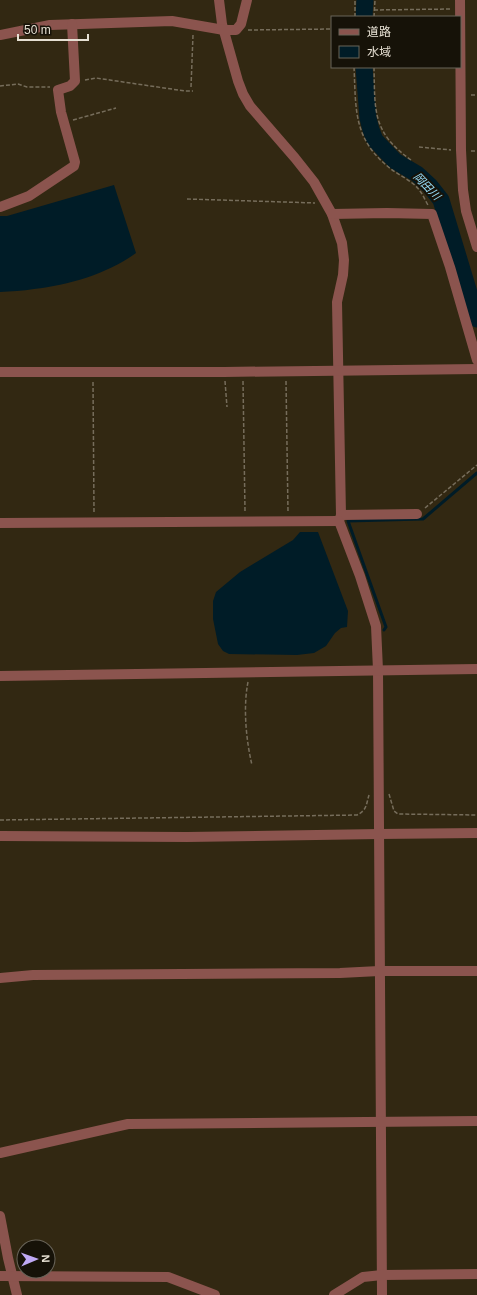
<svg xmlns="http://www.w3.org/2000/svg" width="477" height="1295" viewBox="0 0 477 1295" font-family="Arial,'Noto Sans JP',sans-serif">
<rect width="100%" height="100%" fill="#322812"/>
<g fill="#001c27">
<path d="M114 185 136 253C107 274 69 285 34 289 23 291 11 291 0 292V216H7Z"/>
<path d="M300 532H318L348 611 347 627 341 628 335 633 326 646 314 653 297 655 229 654 223 651 218 644 213 619V601L216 592 240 572 293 540Z"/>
</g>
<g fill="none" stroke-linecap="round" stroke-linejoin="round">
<path stroke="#001c27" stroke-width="3" d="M384 630 386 627 348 521 423 519 477 473"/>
<g stroke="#001c27" stroke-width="17">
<path d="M364 17 365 0"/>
<path d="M364 67 368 118 371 130 375 140 395 161 417 174 430 186 441 200 477 319"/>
</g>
<g stroke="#766d5b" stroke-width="1.5" stroke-dasharray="4 2" stroke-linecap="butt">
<path d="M374 10 450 9"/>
<path d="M355 17V0"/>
<path d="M374 17 375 0"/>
<path d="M248 30 332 29"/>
<path d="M354 67C356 110 353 140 391 169 400 176 413 181 420 191 423 195 425 200 428 205"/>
<path d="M374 67C375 111 372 132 411 160"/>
<path d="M85 80 96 78 185 91H193"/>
<path d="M0 86 18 84 27 87H50"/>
<path d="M191 87 193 35"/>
<path d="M471 95H477"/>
<path d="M73 120 116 108"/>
<path d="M419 147 451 150"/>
<path d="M471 151H477"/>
<path d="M187 199 315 203"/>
<path d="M225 381 227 407"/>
<path d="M243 381 245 511"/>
<path d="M286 381 288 512"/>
<path d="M93 382 94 512"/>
<path d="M425 508 477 465"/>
<path d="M248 682C243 707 246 740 252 765"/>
<path d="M389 794 394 811 398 814 477 815"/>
<path d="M0 820 357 815C367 810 366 805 369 795"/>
</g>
<g stroke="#8b544e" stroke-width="10">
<path d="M219 0 222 24 238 81 243 94 250 106 295 158 314 182 332 214 342 243 344 260 343 275 337 302 341 515 339 521 360 576 376 626 378 670 382 1295"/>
<path d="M460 0 461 150 463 190 466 211 477 247"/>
<path d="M0 35 50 25 172 21 224 30H236L241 24 247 0"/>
<path d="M0 207 29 196 74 166 75 162 61 112 58 90 70 86 75 81 72 24"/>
<path d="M332 214 387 213 432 214 450 267 477 360"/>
<path d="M0 372H224L477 369"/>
<path d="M341 515 417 514"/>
<path d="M0 523 339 521"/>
<path d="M0 676 477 669"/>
<path d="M0 836 187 837 379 834 477 833"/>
<path d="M0 978 33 975 340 973 379 971H477"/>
<path d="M0 1153 128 1124 477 1121"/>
<path d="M0 1216 8 1258 17 1295"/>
<path d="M0 1276 168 1277 215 1295"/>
<path d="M334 1295 363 1277 382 1275 477 1274"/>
</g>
</g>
<g text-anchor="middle" stroke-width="4" stroke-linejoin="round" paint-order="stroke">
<g font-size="11" font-style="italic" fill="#99e1fd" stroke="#161208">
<text transform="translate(427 186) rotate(46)" y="4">岡田川</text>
</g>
</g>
<rect x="331" y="16" width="130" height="52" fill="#161208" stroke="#696459"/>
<rect x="339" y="29" width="20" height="6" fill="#8b544e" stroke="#696459"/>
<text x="367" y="36" font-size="12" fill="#e6e0d3">道路</text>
<rect x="339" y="46" width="20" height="12" fill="#001c27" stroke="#696459"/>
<text x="367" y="56" font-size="12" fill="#e6e0d3">水域</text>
<g transform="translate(36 1259) rotate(88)"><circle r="19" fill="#161208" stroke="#696459"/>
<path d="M0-3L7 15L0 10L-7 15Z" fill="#bfa9f4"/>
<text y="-6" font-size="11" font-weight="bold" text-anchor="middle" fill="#e6e0d3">N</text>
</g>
<path d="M18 34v6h70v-6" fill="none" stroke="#e6e0d3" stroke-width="2"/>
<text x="24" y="34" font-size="12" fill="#e6e0d3" stroke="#161208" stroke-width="3" paint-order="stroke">50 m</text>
</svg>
